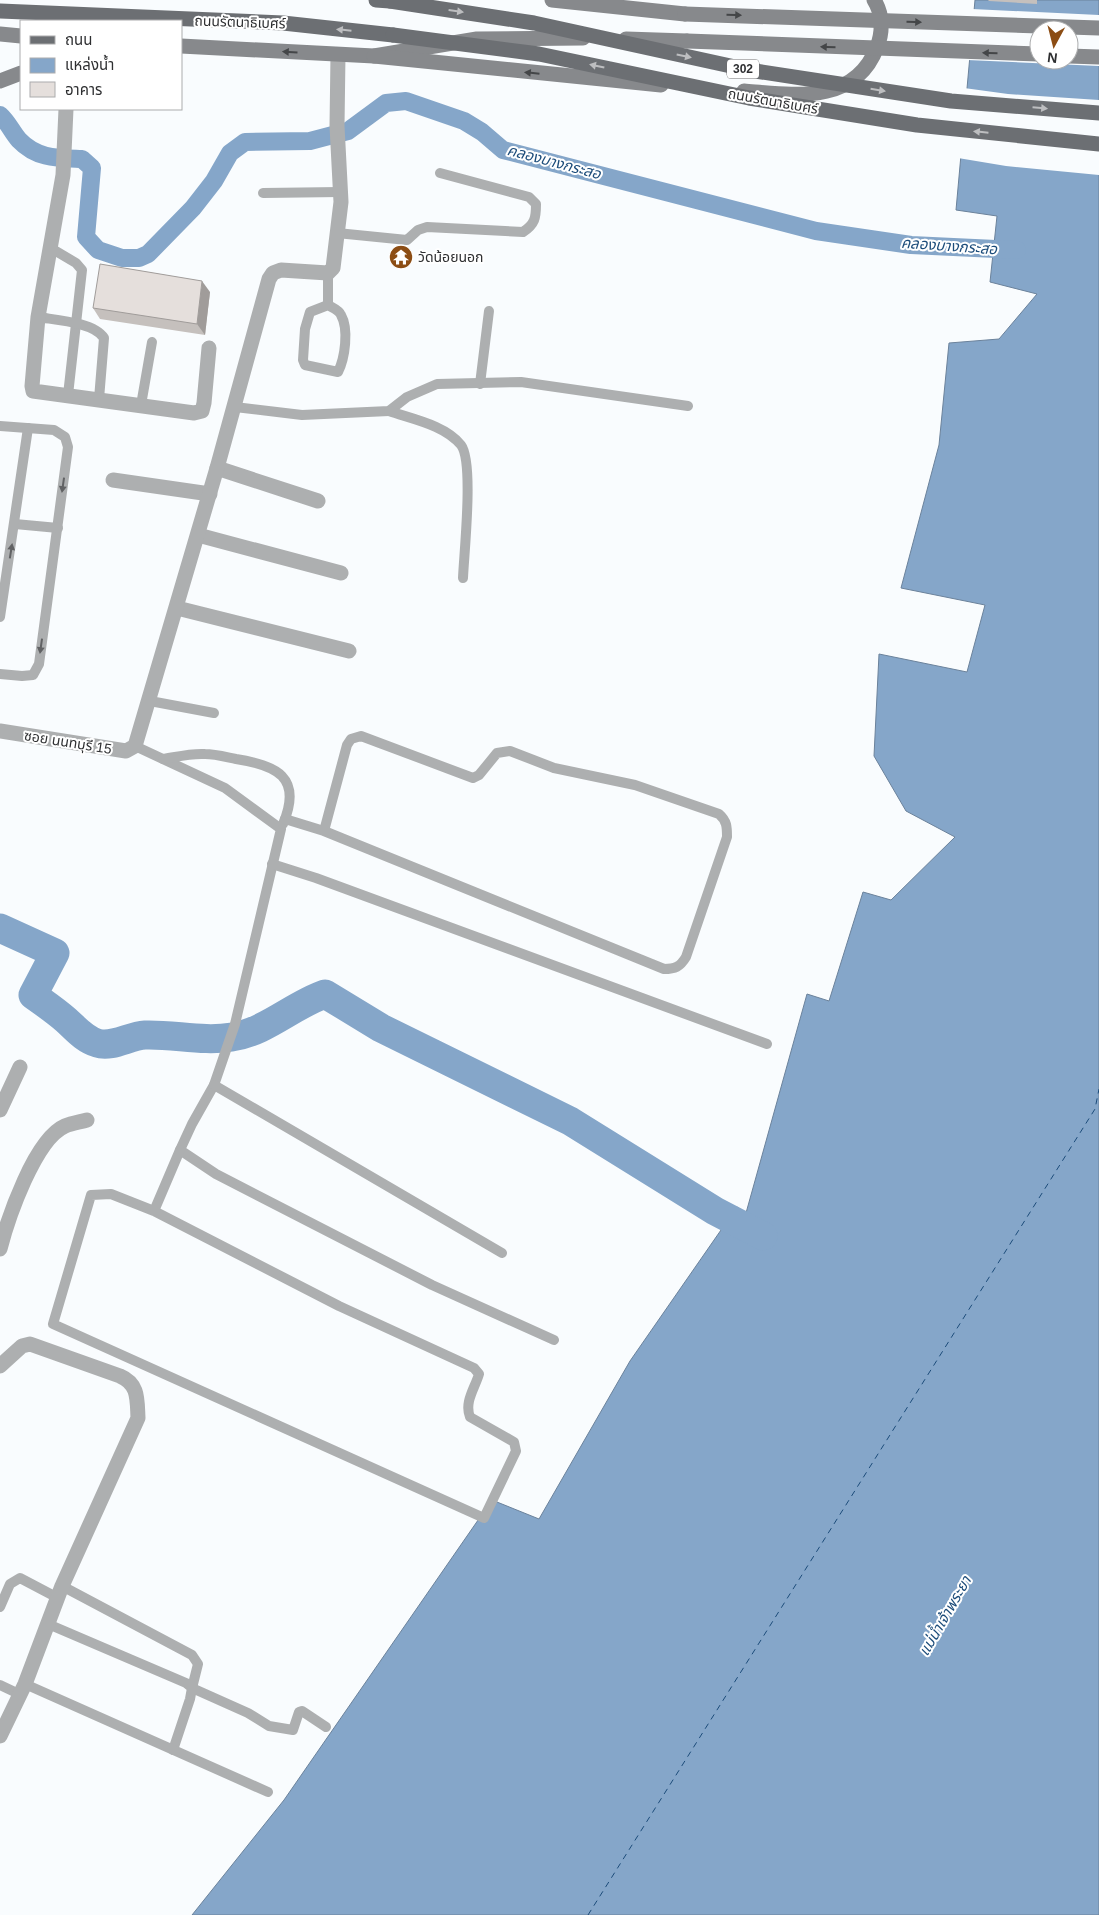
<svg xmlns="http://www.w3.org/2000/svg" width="1099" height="1915" viewBox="0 0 1099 1915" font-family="Helvetica,'Noto Sans Thai',sans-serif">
<rect width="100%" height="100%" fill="#f9fcfe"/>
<path fill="#85a6c9" stroke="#6b829b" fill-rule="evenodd" d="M975 0H1099V1915H192L284 1800 492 1500 539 1519 630 1361 737 1207 746 1213 807 994 829 1001 863 892 891 900 955 837 906 811 874 756 879 654 967 672 985 605 901 588 939 445 949 343 999 339 1037 294 990 282 997 216 956 210ZM1039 30H1069V60H1039Z"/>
<g fill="#f9fcfe" fill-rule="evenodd">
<path d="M972 9 1099 15V66L967 60ZM1039 30H1069V60H1039Z"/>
<path d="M964 88 1008 94 1099 100V175L1006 166 958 158Z"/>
</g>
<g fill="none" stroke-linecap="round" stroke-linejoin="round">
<path stroke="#85a6c9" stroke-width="18" d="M0 115C8 122 12 132 19 140 37 159 58 158 82 159L92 168 86 237 98 250 122 258H139L148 254 193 208 214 181 230 153 245 142 310 141 348 131 386 103 406 101 464 121 482 132 503 150 816 231 911 245 1017 250"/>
<path stroke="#85a6c9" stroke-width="29" d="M0 928 55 953 33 995C44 1003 56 1011 66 1020 76 1029 84 1039 97 1043 112 1048 129 1036 145 1035 174 1034 203 1042 232 1037 266 1032 293 1005 325 994L381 1028 570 1121 715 1211 763 1236"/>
<path stroke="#1c4c7a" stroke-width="1" stroke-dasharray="6 5" stroke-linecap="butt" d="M588 1915 1095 1109 1099 1089"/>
<g stroke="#adafb0" stroke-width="10">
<path d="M263 193 340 192"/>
<path d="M337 233 407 240 418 230 427 227 523 232C535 224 536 218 536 204L529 197 440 173"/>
<path d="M49 247 76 263 82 270 68 395"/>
<path d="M328 273V305"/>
<path d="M328 305C333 308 339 310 341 315 349 329 345 358 338 372L305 365 303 360 305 329 310 312Z"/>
<path d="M38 317C55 320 94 322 104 338L99 399"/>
<path d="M480 384 489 311"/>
<path d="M141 405 152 342"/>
<path d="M235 407 302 415 389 411 407 397 437 384 521 382 688 406"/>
<path d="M389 411C412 419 445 425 461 445 474 462 464 553 463 578"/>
<path d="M0 426 54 430 65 437 68 447 39 664 33 675 22 676 0 674"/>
<path d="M15 524 58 528"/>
<path d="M0 617 28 428"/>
<path d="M150 701 214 713"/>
<path d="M135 746 225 788 281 829 235 1024 214 1085 192 1124 180 1150 216 1174 432 1285 554 1340"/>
<path d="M163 759C176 757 191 753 205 754 215 754 226 757 236 759 276 765 303 777 283 824"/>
<path d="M285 819 324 831 347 745 351 739 361 736 473 778 479 775 497 753 510 751 554 768 635 785 719 814C727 821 727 827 727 837L686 957C680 967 675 969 664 969L324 831"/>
<path d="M272 864 316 878 767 1044"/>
<path d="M214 1085 502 1253"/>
<path d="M154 1211 111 1194 91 1195 53 1324 484 1518 516 1451 514 1442 470 1417C464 1402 475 1388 479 1374L474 1368 339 1306 154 1211 180 1150"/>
<path d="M62 1586 192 1655 198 1664 192 1688 248 1713 269 1726 293 1730 299 1712 302 1711 326 1727"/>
<path d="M0 1607 10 1584 20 1578 58 1598"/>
<path d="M48 1624 186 1683 192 1688 190 1699 173 1750"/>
<path d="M25 1684 268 1792"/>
<path d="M0 1685 19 1694"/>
</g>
<g stroke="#adafb0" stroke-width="15">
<path d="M66 109 63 175 38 317 32 386 33 391 194 413 202 411 204 403 209 348"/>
<path d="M217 468 318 501"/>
<path d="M113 480 210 494"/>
<path d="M198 535 341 573"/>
<path d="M177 608 349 651"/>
<path d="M0 731 126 751 135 746 217 468 269 279 273 273 281 270 328 273 333 268 341 202 337 126 338 55"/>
<path d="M0 1110 20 1067"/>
<path d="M0 1249C8 1218 35 1139 65 1126 72 1123 80 1122 87 1120"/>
<path d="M0 1366 22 1346 30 1344 120 1376C139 1384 137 1400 138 1418L62 1586 25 1684 0 1736"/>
</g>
<g stroke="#87898c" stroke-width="15">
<path d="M552 0 685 14"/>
<path d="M0 34 21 36"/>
<path d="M626 39 687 41"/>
<path d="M181 46 374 56 477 39 583 38"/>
<path d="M374 56 661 85"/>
<path d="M1069 56 1099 57"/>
<path d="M0 81 21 73"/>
<path d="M744 91C794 95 855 105 877 47 883 32 883 14 874 0"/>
</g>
<g stroke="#6c6f73" stroke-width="15">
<path d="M376 0 390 1"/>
<path d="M0 11 283 23 393 35"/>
</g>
<g stroke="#87898c" stroke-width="15">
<path d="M685 14 1099 28"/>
<path d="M687 41 1039 54"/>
</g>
<g stroke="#6c6f73" stroke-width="15">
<path d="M390 1 534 23 749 70 951 101 1099 113"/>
<path d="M393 35 539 54 749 98 917 125 1099 144"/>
</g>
</g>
<g fill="#c5c0bd">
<path d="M988 0H1037V4L989 1Z"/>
<path d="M210 292 205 335 100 319 93 308Z"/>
</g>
<path fill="#a09c9a" d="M202 281 210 292 205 335 197 324Z"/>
<path fill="#e5dfdc" stroke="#a09c9a" d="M100 264 202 281 197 324 93 308Z"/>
<defs><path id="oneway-solid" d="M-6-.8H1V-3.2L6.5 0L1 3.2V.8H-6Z" transform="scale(1.25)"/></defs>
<g fill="#bdbec0">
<use href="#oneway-solid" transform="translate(456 11) rotate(8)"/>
<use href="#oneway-solid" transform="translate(344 30) rotate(-174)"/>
<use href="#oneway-solid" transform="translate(684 56) rotate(12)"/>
<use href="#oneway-solid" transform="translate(597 66) rotate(-168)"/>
<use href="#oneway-solid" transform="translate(878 90) rotate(9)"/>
<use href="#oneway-solid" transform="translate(1040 108) rotate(5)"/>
<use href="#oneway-solid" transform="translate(981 132) rotate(-174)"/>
</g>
<g fill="#444648">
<use href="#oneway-solid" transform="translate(734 15) rotate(2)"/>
<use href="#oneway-solid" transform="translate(914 22) rotate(2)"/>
<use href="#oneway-solid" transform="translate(828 47) rotate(-178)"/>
<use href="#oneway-solid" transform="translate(290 52) rotate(-177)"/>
<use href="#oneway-solid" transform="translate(990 53) rotate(-178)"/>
<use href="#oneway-solid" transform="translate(532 73) rotate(-174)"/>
</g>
<g fill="#616264">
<use href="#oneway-solid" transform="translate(63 485) rotate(98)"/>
<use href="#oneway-solid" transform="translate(11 551) rotate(-81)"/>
<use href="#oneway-solid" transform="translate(41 646) rotate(98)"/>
</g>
<defs>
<g id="temple-disc" transform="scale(1.25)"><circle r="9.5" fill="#8c4d14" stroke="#fff"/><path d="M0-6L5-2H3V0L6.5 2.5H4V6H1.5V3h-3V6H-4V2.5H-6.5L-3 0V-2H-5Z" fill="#fff"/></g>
</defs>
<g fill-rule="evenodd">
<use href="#temple-disc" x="401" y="257"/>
</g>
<g text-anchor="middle" stroke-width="4" stroke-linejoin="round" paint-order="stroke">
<rect fill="#fff" stroke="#6d6d6f" stroke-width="1" x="727" y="59.5" width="32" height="19" rx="4"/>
<g font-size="12" font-weight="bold" fill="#2e2f31">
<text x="743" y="73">302</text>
</g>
<g font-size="14" fill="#2e2f31" stroke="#fff">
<text transform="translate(240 22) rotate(2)" y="5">ถนนรัตนาธิเบศร์</text>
<text transform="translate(773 101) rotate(10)" y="5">ถนนรัตนาธิเบศร์</text>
<text transform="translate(68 742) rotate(9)" y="5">ซอย นนทบุรี 15</text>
</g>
<g font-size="14" fill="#2e2f31" stroke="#fff" text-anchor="start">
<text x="418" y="262">วัดน้อยนอก</text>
</g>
<g font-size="15" font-style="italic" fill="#1c4c7a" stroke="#fff">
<text transform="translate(554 162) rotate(15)" y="5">คลองบางกระสอ</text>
<text transform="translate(949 246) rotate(4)" y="5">คลองบางกระสอ</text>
<text transform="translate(945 1616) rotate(-60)" y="5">แม่น้ำเจ้าพระยา</text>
</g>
</g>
<rect x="20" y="20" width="162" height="90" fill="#ffffff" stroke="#abacad"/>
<rect x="30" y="36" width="25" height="8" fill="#6c6f73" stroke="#abacad"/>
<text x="65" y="45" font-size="15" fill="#2e2f31">ถนน</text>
<rect x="30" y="58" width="25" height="15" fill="#85a6c9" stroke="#abacad"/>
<text x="65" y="70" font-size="15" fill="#2e2f31">แหล่งน้ำ</text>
<rect x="30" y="82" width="25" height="15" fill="#e5dfdc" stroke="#abacad"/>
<text x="65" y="95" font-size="15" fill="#2e2f31">อาคาร</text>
<g transform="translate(1054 45) rotate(187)"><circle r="24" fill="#ffffff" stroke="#abacad"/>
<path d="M0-4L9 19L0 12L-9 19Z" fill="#8c4d14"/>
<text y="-8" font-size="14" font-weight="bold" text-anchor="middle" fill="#2e2f31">N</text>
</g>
</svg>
